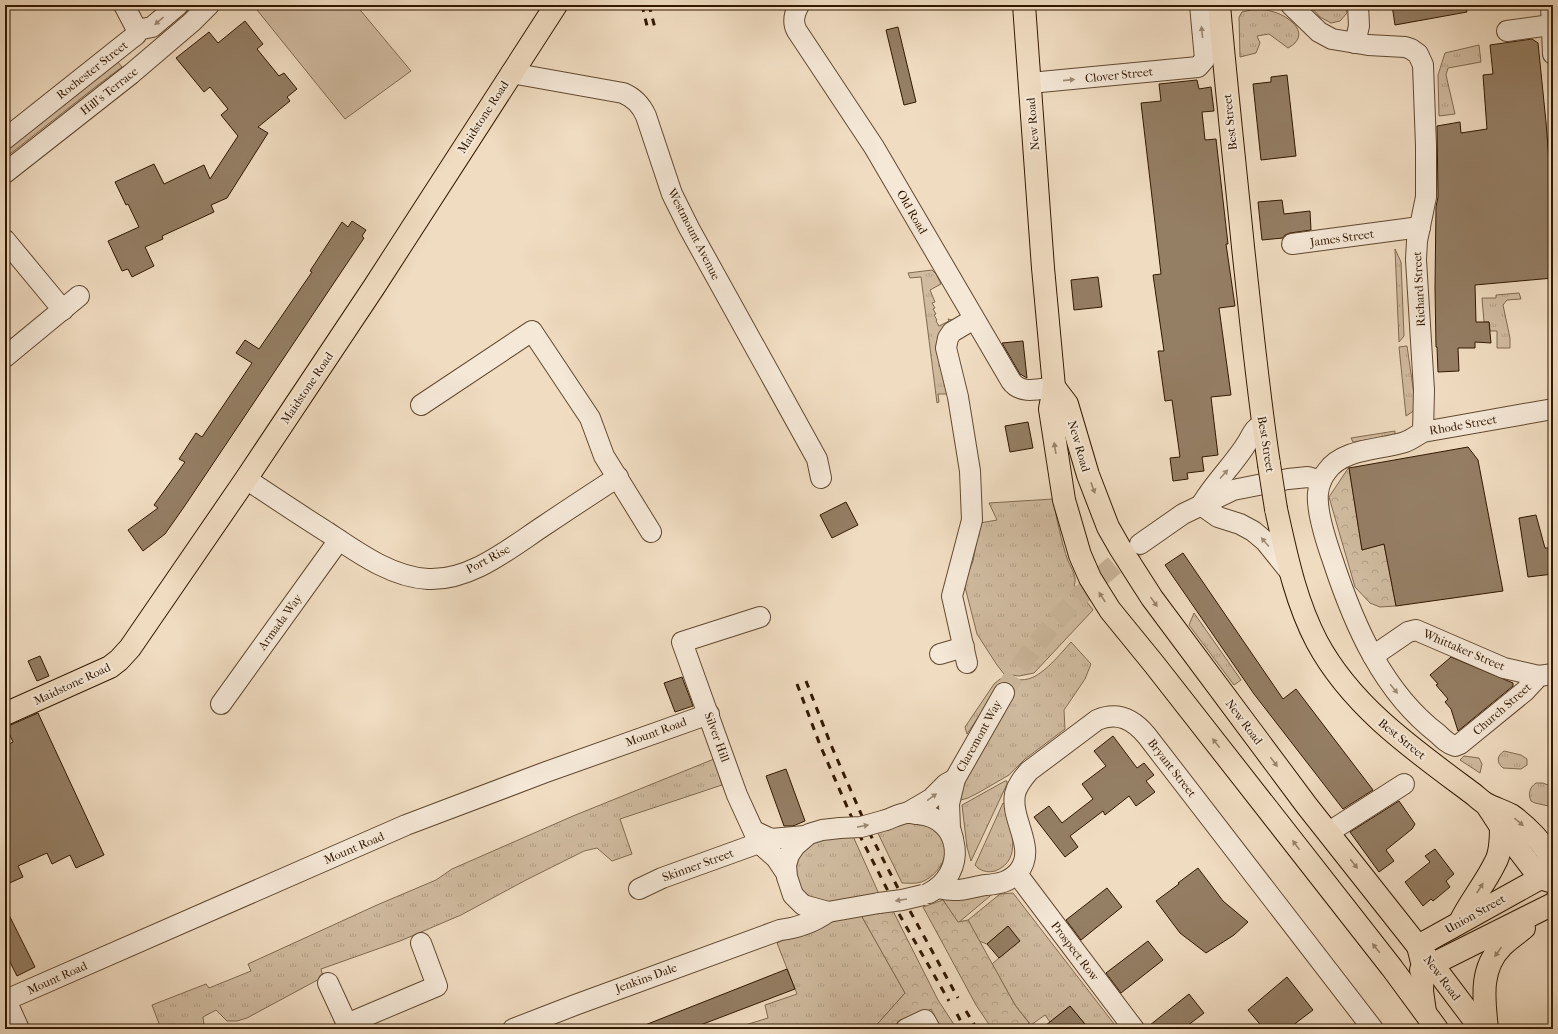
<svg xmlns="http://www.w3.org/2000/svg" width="1558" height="1034" viewBox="0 0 1558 1034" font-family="'IM FELL French Canon',serif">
<defs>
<pattern id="grass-tufts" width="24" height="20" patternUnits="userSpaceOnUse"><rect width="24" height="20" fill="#d0bba0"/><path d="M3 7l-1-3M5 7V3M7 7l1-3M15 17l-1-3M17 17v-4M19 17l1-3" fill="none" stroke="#b3a088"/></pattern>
<pattern id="forest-crowns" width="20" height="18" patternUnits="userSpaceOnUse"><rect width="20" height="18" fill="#d0bba0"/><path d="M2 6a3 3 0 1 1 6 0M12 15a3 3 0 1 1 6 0" fill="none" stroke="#b3a088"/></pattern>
</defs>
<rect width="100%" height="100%" fill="#f0dcc1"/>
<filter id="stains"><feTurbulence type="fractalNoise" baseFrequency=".005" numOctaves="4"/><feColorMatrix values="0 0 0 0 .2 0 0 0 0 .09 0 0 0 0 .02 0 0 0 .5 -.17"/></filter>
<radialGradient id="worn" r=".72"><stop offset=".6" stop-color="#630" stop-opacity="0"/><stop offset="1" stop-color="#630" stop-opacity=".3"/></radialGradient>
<g fill="url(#grass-tufts)" stroke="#806a50">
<path d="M1309 5H1345L1347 13 1340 21 1331 23 1320 17Z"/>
<path d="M1251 10C1259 10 1266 9 1274 12 1291 17 1312 35 1288 48L1269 34 1257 36 1260 43 1256 53 1240 57 1239 17 1242 12Z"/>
<path d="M1479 45 1481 62 1448 68 1446 75 1455 114 1439 116 1438 75 1445 53Z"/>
<path d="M117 61 122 67 98 85 5 158V149Z"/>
<path d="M1395 249 1401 262 1404 336 1399 342Z"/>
<path d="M932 270 936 274 941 284 930 290 935 302 932 303 935 308 933 309 936 314 934 315 937 320 936 321 939 326 949 321 948 319 952 320 953 323 947 394H938L939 402 937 403 921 277 910 278 908 273Z"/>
<path d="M1519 293 1521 299 1507 300 1503 305 1510 338V348H1497V331H1490L1489 322H1484L1482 298H1496V295Z"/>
<path d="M1407 346 1416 408 1412 412 1406 416 1399 347Z"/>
<path d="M1395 431V435L1353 442 1351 438Z"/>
<path d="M1053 499C1057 520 1061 541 1068 561 1071 567 1078 579 1074 585L1093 610 1034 673 1019 676 1004 674 997 665 977 634 964 583 973 561 980 523 997 520 989 503Z"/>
<path d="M1194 613 1241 680 1234 685 1189 625Z"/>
<path d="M1071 642 1091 664 1085 679 1064 710 1065 729 1025 759 1009 775 978 793 968 798 957 801 967 776 978 759 1001 716 997 689 967 734 965 727 994 684 1000 679C1009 679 1019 681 1028 679 1044 675 1061 653 1071 642Z"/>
<path d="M1504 751 1521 755 1527 759V765L1521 769 1503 768C1496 762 1497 756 1504 751Z"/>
<path d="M1464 756 1479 758 1482 764 1480 773 1460 760Z"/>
<path d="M714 759 722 785 620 819 632 854 612 861 597 848 584 851 526 880 461 915 400 941 321 969 323 977 247 1018 237 1021H227L216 1010 203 1017 204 1025 202 1029H161L152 1005 206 984 209 988 251 971 248 964 377 905 436 880 452 869 573 816Z"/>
<path d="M1005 781H1007V784L971 861 967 847 962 805Z"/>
<path d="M1536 783H1543L1553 787V807L1535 803 1531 801C1528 794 1529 788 1536 783Z"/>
<path d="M1003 803 1005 804C1010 826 1024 860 995 871 987 873 980 871 975 865Z"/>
<path d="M908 820 933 826C936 830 942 836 944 841 950 858 936 877 921 882 916 884 908 883 902 883L874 825Z"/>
<path d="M852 834 879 894C852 899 807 917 798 880 793 861 799 856 811 842Z"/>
<path d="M996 891 958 923 943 900 957 895Z"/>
<path d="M1013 893 1118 1029H1089L1070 1006 1050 1022 1045 1015 1031 1025 1015 1005 992 964 1019 941 1008 926 987 944 979 941 968 920 1000 894Z"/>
<path d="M861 915 905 993 873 1029H743L742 1026 768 1018 765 1005 797 994 777 943 818 925Z"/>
</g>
<g fill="url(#forest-crowns)" stroke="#806a50">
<path d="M1349 467 1362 550 1384 544 1396 606 1380 607 1370 603 1355 587 1329 497Z"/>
<path d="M943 900 958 922 968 920 1015 1005 1029 1023 1024 1029H992L976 1005 923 907Z"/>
<path d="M892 909 938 1000 957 1029H941L931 1009 898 1029H873L905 993 861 915Z"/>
</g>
<path fill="#d0bba0" stroke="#806a50" d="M253 5H356L411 71 345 119Z"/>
<g fill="#947e64" stroke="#311800">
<path d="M1392 5H1466L1467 12 1395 25Z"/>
<path d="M245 21 263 44 257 49 279 76 284 73 297 89 287 97 290 101 258 127 268 133 227 198 211 205 214 212 162 236 163 239 145 247 154 266 132 277 128 269 122 271 108 241 139 227 128 204 126 205 115 182 154 164 164 184 204 165 210 179 238 136 221 115 228 109 210 87 204 92 176 58 209 32 218 43Z"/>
<path d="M898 27 916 102 904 105 886 30Z"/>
<path d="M1532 39 1538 43 1546 122 1553 213V278L1475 285 1476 322H1489L1491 343 1475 342V348H1458L1459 371 1438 372 1437 347H1436L1435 288 1436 207 1438 197 1437 126 1460 122 1461 133 1487 129 1483 75 1493 74 1490 45Z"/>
<path d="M1287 75 1296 156 1261 160 1253 84 1271 82V77Z"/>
<path d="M1197 80 1199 89 1211 87 1214 111 1202 112 1205 140 1216 139 1228 244H1226L1235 306 1219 308 1231 395 1211 397 1218 455 1202 457 1204 471 1187 473 1188 479 1173 481 1170 458 1180 457 1172 400 1165 401 1158 351H1164L1153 275 1161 274 1141 103 1161 101 1159 84Z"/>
<path d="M1282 200 1284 214 1310 211 1311 230 1290 233 1285 235 1283 238 1262 240 1258 202Z"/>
<path d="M352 221 366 230 362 236 364 238 184 507 165 534 143 551 128 530 158 508 154 505 185 462 179 459 196 433 202 437 252 363 236 353 245 340 259 349 312 272 310 271 342 222 348 227Z"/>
<path d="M1098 277 1102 307 1074 310 1071 280Z"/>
<path d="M1023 341 1027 378 1020 374 1002 343Z"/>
<path d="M1028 422 1033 448 1010 452 1005 426Z"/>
<path d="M1468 447 1478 460 1503 591 1396 606 1384 544 1362 550 1349 468Z"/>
<path d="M846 502 858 525 832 538 820 515Z"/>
<path d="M1536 515 1545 548H1553V574L1528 577 1519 518Z"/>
<path d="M1183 553 1283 699 1296 689 1373 790 1343 809 1254 694 1165 565Z"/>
<path d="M40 656 49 676 37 681 28 661Z"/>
<path d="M1451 657 1513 683V686L1458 731 1451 709 1445 702 1448 699 1436 685 1438 684 1430 675Z"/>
<path d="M682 677 693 706 675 712 664 683Z"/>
<path d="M38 713 104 855 76 868 70 855 52 864 47 853 18 866 23 877 5 885V746L13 742 6 727Z"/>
<path d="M1113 736 1137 768 1144 763 1154 775 1146 781 1155 792 1136 806 1129 796 1105 815 1103 811 1070 836 1078 847 1065 857 1034 817 1049 806 1062 823 1093 799 1082 784 1106 766 1094 751Z"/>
<path d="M786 769 805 821 793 826H784L766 776Z"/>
<path d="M1399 801 1415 824 1412 829 1386 850 1394 861 1379 872 1350 832Z"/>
<path d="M1435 849 1454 874 1446 881 1450 887 1433 901 1431 899 1423 906 1405 882 1430 862 1425 856Z"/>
<path d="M1198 868 1223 901 1248 922 1234 935 1206 953 1180 933 1156 901 1179 884 1178 883Z"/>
<path d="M1107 888 1122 907 1081 940 1066 920Z"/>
<path d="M5 907 35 967 17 976 5 952Z"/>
<path d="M1008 926 1020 941 999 958 987 944Z"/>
<path d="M1148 941 1163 960 1121 993 1106 973Z"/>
<path d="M787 969 795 989 690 1029H635Z"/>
<path d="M1287 977 1313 1010 1288 1029H1264L1248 1010Z"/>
<path d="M1189 994 1204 1013 1183 1029H1145Z"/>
<path d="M1070 1006 1089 1029H1041Z"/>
</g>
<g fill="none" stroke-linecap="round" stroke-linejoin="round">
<path stroke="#cab59a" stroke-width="20" stroke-dasharray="20 10" stroke-linecap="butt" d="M1004 693C1037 634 1085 587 1138 546"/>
<g stroke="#614930" stroke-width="22">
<g id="minor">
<path d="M124 5 137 30"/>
<path d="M799 5C794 14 792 22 797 31L874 147 1011 381C1021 395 1039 389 1054 387"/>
<path d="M1291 5 1319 32 1332 39 1368 45 1405 47 1411 49 1418 54 1423 65 1426 146V197L1417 241 1416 260 1424 390 1423 432"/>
<path d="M1551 5 1553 54"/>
<path d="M137 30 152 27 178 5"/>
<path d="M1507 31 1551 25"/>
<path d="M1355 43 1359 26 1358 5"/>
<path d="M511 73 623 93C635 98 641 105 646 116L672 194 689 228 817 459 821 478"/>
<path d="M1030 83 1198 67 1205 59 1200 5"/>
<path d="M5 139 132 38 136 35 137 30"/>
<path d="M5 173 131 74 192 22 209 5"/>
<path d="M5 240 63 310"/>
<path d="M1292 244 1420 227"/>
<path d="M5 357 79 296"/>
<path d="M421 405 532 331 590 418 604 456 651 532"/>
<path d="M1553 409 1423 432C1417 435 1411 440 1405 442 1381 450 1343 448 1327 471 1322 477 1319 485 1318 493 1316 511 1327 544 1333 561 1354 625 1383 692 1438 734 1443 739 1448 744 1455 746L1460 744 1525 691 1539 676 1553 674"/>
<path d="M246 479C273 497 300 515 327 532 357 552 391 577 428 579 471 581 510 548 545 525 569 509 593 493 618 477"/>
<path d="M1203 502C1216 481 1234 464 1247 443 1252 435 1254 427 1263 425"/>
<path d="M1201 505 1218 517 1240 524 1253 531 1265 541 1290 572"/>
<path d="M1140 544 1183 514 1233 490 1288 479 1308 477 1321 481"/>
<path d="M760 617 682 642 737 795 759 843 776 858 786 873"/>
<path d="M940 654 964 647"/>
<path d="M1373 656 1408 632 1416 630 1504 668 1539 676"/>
<path d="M967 663 952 596 972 520 970 471 958 397 946 348 948 338 952 332 974 319"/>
<path d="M221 704 339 540"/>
<path d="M907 813 931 799 946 784 955 779"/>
<path d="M886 820C892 818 899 814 906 813 910 812 914 814 918 814 963 818 967 874 929 893"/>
<path d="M840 828 822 830 809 834 795 846 789 855 786 865 787 877 793 895 803 905 828 912 879 903"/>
<path d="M754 831 771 839 805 836"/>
<path d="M1329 832 1404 784"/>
<path d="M953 839 950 828 949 804 955 779 1004 693"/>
<path d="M1017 874 1134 1029"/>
<path d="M938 888C943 889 948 890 953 890 964 891 975 886 986 885 999 884 1010 882 1019 871 1037 848 1010 820 1015 794 1017 785 1023 778 1029 771L1097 720C1118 711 1134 720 1147 736L1373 1029"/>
<path d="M639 889 662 878 759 843"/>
<path d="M328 983 347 1024"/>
<path d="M5 998 19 1029"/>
<path d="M6 1000 406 825 546 772 709 714"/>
<path d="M350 1029 347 1024 437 986 421 943"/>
<path d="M513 1029 575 1005 780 930C797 928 814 922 828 912"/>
<path d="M906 1029 925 1020 930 1029"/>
</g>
</g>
<g stroke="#311800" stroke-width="24">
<g id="major">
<path d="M1024 5 1043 268 1054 387 1050 409 1064 500 1080 555 1090 578 1110 610 1154 664 1392 968 1437 1029"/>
<path d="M1219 5C1226 86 1235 166 1243 247 1251 319 1258 392 1269 464"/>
<path d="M1054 387 1067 404 1088 475 1108 527 1120 548 1152 598 1307 806 1432 964 1481 1029"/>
<path d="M1276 509C1286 554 1295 600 1317 642 1352 707 1414 750 1472 793 1476 796 1481 801 1486 804 1494 808 1503 811 1511 815 1527 826 1545 845 1553 862"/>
<path d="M5 714 110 667 119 660 130 648 246 479 374 287 556 5"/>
<path d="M1486 804 1501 827 1540 878 1553 882"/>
<path d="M1460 922C1470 901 1485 884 1495 863 1501 853 1501 839 1501 827"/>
<path d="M1421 970 1553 904"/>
<path d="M1425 1012 1422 991 1423 966 1418 946 1553 871"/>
<path d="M1487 1029C1484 1000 1479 969 1502 946 1509 939 1517 934 1524 928"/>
</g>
</g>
<use href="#minor" stroke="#f5e8d7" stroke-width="20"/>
<use href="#major" stroke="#f0dcc1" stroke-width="22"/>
<g stroke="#311800" stroke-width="3" stroke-dasharray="7 7" stroke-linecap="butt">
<path d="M642 5 648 30"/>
<path d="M649 5 655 28"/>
<path d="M806 681 831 745 862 816"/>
<path d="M797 684 820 745 852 818"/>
<path d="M869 832 901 894"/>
<path d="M859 834 890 895"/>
<path d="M910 911 958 998"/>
<path d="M899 914 949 1001"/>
<path d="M966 1011 977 1029"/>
<path d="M957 1014 965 1029"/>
</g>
<g stroke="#614930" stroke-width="22" stroke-linecap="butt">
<g id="minor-bridge">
<path d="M840 828 861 827 886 820"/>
<path d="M879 903 902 900 923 895"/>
</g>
</g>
<g stroke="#311800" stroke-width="24" stroke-linecap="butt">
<path id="major-bridge" d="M1269 464 1276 509"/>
</g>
<use href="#minor-bridge" stroke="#f5e8d7" stroke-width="20"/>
<use href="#major-bridge" stroke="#f0dcc1" stroke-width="22"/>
</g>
<defs><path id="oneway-solid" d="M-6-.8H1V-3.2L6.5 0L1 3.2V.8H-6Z"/></defs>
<g fill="#9d8a76">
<use href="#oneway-solid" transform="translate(159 21) rotate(139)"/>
<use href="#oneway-solid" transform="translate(1202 32) rotate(-96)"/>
<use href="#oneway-solid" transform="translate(1069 80) rotate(-6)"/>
<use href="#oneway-solid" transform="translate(1224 474) rotate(-48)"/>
<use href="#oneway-solid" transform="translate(1265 542) rotate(-131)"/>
<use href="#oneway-solid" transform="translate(1394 689) rotate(51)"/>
<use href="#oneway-solid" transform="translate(932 797) rotate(-36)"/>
<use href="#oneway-solid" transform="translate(863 826) rotate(-11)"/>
<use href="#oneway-solid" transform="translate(901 900) rotate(171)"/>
</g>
<g fill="#9a846a">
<use href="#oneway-solid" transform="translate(1055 448) rotate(-99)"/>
<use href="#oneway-solid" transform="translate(1093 488) rotate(70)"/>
<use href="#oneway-solid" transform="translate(1102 597) rotate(-123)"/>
<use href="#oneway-solid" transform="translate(1154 602) rotate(55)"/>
<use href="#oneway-solid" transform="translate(1216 743) rotate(-128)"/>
<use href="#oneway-solid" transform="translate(1274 762) rotate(53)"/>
<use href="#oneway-solid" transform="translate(1519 822) rotate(40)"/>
<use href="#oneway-solid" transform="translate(1296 845) rotate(-127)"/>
<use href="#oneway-solid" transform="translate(1354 864) rotate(52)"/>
<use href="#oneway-solid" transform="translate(1480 888) rotate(-57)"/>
<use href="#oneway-solid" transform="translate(1376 948) rotate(-129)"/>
<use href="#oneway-solid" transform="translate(1498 952) rotate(126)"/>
</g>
<g text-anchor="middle" stroke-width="4" stroke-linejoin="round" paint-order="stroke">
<g font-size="12" fill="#311800" stroke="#f5e8d7">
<text transform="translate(92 70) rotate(-38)" y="4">Rochester Street</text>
<text transform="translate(1119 75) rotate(-6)" y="4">Clover Street</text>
<text transform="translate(109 91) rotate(-38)" y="4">Hill's Terrace</text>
<text transform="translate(483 117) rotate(-57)" y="4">Maidstone Road</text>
<text transform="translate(1230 122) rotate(-96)" y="4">Best Street</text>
<text transform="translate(1033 124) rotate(-95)" y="4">New Road</text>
<text transform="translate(912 212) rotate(60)" y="4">Old Road</text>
<text transform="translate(694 234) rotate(63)" y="4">Westmount Avenue</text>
<text transform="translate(1342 238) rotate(-8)" y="4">James Street</text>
<text transform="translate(1419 289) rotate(-93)" y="4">Richard Street</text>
<text transform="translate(307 388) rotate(-56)" y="4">Maidstone Road</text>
<text transform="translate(1463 425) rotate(-10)" y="4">Rhode Street</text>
<text transform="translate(1266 444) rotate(81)" y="4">Best Street</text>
<text transform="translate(1079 446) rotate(74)" y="4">New Road</text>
<text transform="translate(488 559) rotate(-28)" y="4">Port Rise</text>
<text transform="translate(280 622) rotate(-54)" y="4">Armada Way</text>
<text transform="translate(1464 650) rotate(23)" y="4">Whittaker Street</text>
<text transform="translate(72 684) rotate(-25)" y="4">Maidstone Road</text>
<text transform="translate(1502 709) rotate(-41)" y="4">Church Street</text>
<text transform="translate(1244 722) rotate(53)" y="4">New Road</text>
<text transform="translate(656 732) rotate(-20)" y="4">Mount Road</text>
<text transform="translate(979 736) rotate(-61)" y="4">Claremont Way</text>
<text transform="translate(717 737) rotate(70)" y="4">Silver Hill</text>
<text transform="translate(1402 739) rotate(39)" y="4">Best Street</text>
<text transform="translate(1172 768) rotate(52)" y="4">Bryant Street</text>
<text transform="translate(354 848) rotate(-23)" y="4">Mount Road</text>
<text transform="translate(698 865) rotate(-20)" y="4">Skinner Street</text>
<text transform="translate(1475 914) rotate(-29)" y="4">Union Street</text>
<text transform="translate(1075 951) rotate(53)" y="4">Prospect Row</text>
<text transform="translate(57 978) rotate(-24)" y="4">Mount Road</text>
<text transform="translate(646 978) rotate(-20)" y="4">Jenkins Dale</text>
<text transform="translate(1442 978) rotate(53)" y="4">New Road</text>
</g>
</g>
<rect width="1558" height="1034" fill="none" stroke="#f0dcc1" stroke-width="20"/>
<rect x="6" y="6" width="1546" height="1022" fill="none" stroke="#311800" stroke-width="2"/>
<rect x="10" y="10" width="1538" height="1014" fill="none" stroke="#311800"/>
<rect width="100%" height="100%" filter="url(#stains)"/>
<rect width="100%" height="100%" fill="url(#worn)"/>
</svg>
